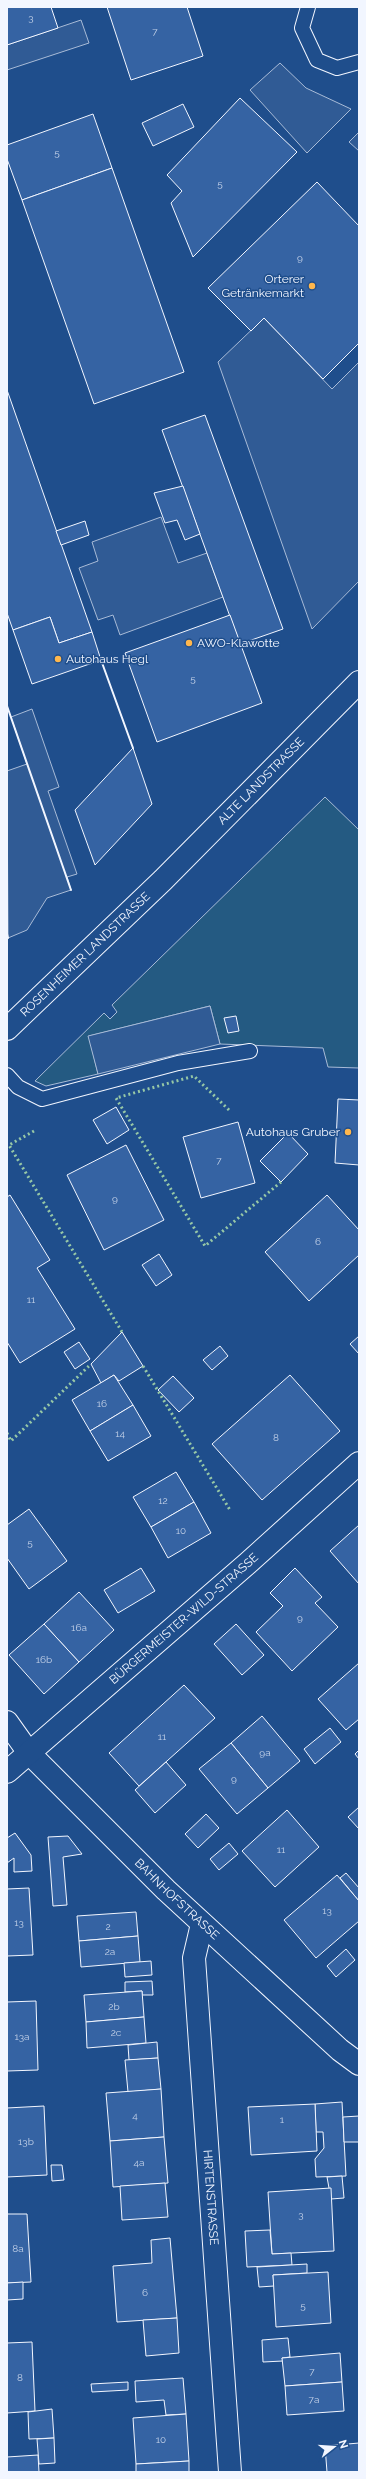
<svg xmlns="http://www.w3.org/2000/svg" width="366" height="2479" viewBox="0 0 366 2479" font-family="Raleway,sans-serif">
<rect width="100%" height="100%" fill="#1f4e8c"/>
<path fill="#245a82" stroke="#a8bbd7" d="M325 797 359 830V1068L328 1067 323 1048 220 1044 210 1006 89 1036 98 1074 46 1086 35 1081 104 1013 110 1019 117 1012 112 1005Z"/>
<g fill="#305b95" stroke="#a8bbd7">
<path d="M81 20 89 43 7 70V45Z"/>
<path d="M280 63 306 88 351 109 307 153 250 90Z"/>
<path d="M359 132V151L349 142Z"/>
<path d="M264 318 332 389 359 362V581L312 629 218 362Z"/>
<path d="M161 517 178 563 207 553 223 597 120 635 113 615 98 620 79 568 98 561 92 542Z"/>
<path d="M32 709 59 787 48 791 77 874 67 877 71 890 47 898 27 930 8 938 7 771 27 764 11 717Z"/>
<path d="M210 1006 220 1044 98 1074 88 1036Z"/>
</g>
<g fill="#3563a3" stroke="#f2f6ff">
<path d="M7 7H51L58 28 7 45Z"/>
<path d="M107 7H187L203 56 131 80Z"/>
<path d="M240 98 297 152 193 257 171 203 182 191 167 175Z"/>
<path d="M183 104 194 127 153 146 142 123Z"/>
<path d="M93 114 112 168 22 200 7 159V145Z"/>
<path d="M112 168 184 372 94 404 22 200Z"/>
<path d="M317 182 359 226V343L323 379 264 318 251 331 208 288Z"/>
<path d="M7 390 92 632 59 643 50 617 13 630 7 613Z"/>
<path d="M205 415 283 629 240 644 162 430Z"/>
<path d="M183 486 200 534 185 540 177 520 165 523 154 493Z"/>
<path d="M85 521 89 535 61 545 56 531Z"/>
<path d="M230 615 262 703 157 742 125 653Z"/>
<path d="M50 617 59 643 92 632 101 660 32 684 13 630Z"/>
<path d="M133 748 152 804 95 865 75 810Z"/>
<path d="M236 1016 239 1031 228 1033 224 1018Z"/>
<path d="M338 1099 359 1100V1165L335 1163Z"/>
<path d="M116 1107 129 1130 107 1144 93 1120Z"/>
<path d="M238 1122 255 1183 201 1198 183 1137Z"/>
<path d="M288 1133 308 1154 281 1182 260 1161Z"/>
<path d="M126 1145 164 1220 104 1250 67 1175Z"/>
<path d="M10 1195 50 1260 37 1268 75 1329 20 1363 7 1342V1197Z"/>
<path d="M327 1195 359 1230V1255L309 1301 265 1252Z"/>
<path d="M159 1254 172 1275 156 1286 142 1265Z"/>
<path d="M122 1332 143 1366 119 1381 114 1375 101 1383 91 1364Z"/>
<path d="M359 1336V1354L350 1344Z"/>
<path d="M79 1342 90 1359 75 1369 64 1352Z"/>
<path d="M220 1346 228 1356 212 1370 203 1360Z"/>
<path d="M114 1375 133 1405 90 1431 72 1400Z"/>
<path d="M290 1375 340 1431 262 1500 212 1444Z"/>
<path d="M173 1376 194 1398 179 1412 158 1390Z"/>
<path d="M133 1405 151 1436 108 1461 90 1431Z"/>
<path d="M176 1472 194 1502 151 1527 133 1497Z"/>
<path d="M194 1502 211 1533 168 1558 151 1527Z"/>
<path d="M29 1509 67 1561 29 1589 7 1558V1525Z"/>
<path d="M359 1525V1584L330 1551Z"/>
<path d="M141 1568 155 1591 118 1613 104 1590Z"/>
<path d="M295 1568 322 1597 315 1603 338 1627 292 1671 256 1632 283 1606 270 1593Z"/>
<path d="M79 1592 114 1630 79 1662 44 1624Z"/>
<path d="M44 1624 79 1662 44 1694 9 1655Z"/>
<path d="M236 1624 264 1655 242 1675 214 1644Z"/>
<path d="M359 1663V1719L346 1730 318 1699Z"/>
<path d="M184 1685 215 1718 139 1786 109 1753Z"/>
<path d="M262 1716 300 1761 268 1788 231 1743Z"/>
<path d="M330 1728 341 1742 315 1764 304 1749Z"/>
<path d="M231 1743 268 1788 237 1814 199 1769Z"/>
<path d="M359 1750V1759L355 1754Z"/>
<path d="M166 1762 186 1785 155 1813 135 1790Z"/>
<path d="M359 1807V1829L348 1817Z"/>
<path d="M287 1810 319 1847 275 1887 242 1851Z"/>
<path d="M206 1814 219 1828 198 1848 185 1834Z"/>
<path d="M15 1833 31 1855 32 1871 14 1872V1858L7 1863V1838Z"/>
<path d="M68 1836 82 1854 63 1857 67 1905 53 1906 48 1837Z"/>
<path d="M229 1843 238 1854 219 1870 210 1859Z"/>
<path d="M346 1873 359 1888V1901L340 1878Z"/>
<path d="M337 1875 359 1901V1921L316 1958 284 1920Z"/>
<path d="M29 1888 33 1955 7 1956V1889Z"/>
<path d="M136 1912 138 1936 79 1941 77 1916Z"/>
<path d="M138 1936 140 1962 81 1967 79 1941Z"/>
<path d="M346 1949 355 1960 336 1977 327 1966Z"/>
<path d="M151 1961 152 1975 125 1977 124 1963Z"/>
<path d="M152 1981 153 1995H142V1991L125 1992V1982Z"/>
<path d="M142 1991 144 2017 86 2022 84 1995Z"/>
<path d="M36 2001 38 2070 7 2071V2002Z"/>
<path d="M144 2017 146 2043 87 2048 86 2022Z"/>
<path d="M157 2042 158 2058 129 2060 128 2045Z"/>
<path d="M158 2058 161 2089 128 2092 125 2060Z"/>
<path d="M161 2089 164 2137 110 2141 106 2093Z"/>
<path d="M342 2102 346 2176 316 2177 315 2159 324 2148 323 2132H316L315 2104Z"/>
<path d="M315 2104 317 2151 251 2155 248 2107Z"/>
<path d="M44 2106 47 2175 7 2177V2108Z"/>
<path d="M359 2116V2142H344L343 2117Z"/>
<path d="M164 2137 168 2183 113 2187 110 2141Z"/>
<path d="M51 2165H62L64 2180 52 2181Z"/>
<path d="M342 2176 344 2198 331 2199 327 2177Z"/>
<path d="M165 2183 168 2217 122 2220 120 2186Z"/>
<path d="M331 2188 334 2251 272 2254 268 2192Z"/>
<path d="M7 2214H27L31 2282 7 2283Z"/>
<path d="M270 2230 272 2254 291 2253 292 2265 247 2267 245 2231Z"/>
<path d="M170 2238 177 2318 117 2322 113 2266 152 2263 151 2240Z"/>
<path d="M307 2264V2273L273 2275 274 2286 259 2287 257 2267Z"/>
<path d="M328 2272 331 2323 276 2327 273 2275Z"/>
<path d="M23 2282V2299L7 2300V2283Z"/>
<path d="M177 2318 179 2353 146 2356 143 2320Z"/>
<path d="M288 2338 290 2357 282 2358 283 2361 263 2362 262 2340Z"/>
<path d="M32 2342 35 2411 7 2413V2343Z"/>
<path d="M340 2353 342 2382 285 2386 282 2358Z"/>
<path d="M183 2378 186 2414 166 2415 164 2400 136 2402 135 2381Z"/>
<path d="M128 2382V2390L92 2392 91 2384Z"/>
<path d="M342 2382 344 2411 287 2415 285 2386Z"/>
<path d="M52 2409 54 2438 29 2439 28 2412Z"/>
<path d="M186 2414 189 2461 136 2464 133 2418Z"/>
<path d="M54 2438 55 2463 39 2464 37 2439Z"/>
<path d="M359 2443V2472H327L325 2446Z"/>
<path d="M38 2455 39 2472H7V2457Z"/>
<path d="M189 2461V2472H136V2464Z"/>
</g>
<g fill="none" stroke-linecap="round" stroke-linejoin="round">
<g stroke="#f2f6ff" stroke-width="16">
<g id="lane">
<path d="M308 7 302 28 317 60 337 68 359 62"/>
<path d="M7 1075 18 1087 42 1099 178 1063 250 1051"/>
</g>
</g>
<g stroke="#f2f6ff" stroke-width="24">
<g id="street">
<path id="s1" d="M7 1722 29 1753 166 1890 340 2050 359 2064"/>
<path id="s2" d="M7 1772 248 1563 359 1463"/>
<path id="s3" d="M202 1924 194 1958 230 2472"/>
</g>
</g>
<g stroke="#f2f6ff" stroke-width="24">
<g id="secondary">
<path id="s4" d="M7 1029 163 880 359 682"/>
</g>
</g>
<use href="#lane" stroke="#1f4e8c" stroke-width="14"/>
<use href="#street" stroke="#1f4e8c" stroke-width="22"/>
<use href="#secondary" stroke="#1f4e8c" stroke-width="22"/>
<g stroke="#97c8a6" stroke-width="3" stroke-dasharray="2 3" stroke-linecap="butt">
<path d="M229 1110 194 1076 116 1098 205 1246 281 1182"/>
<path d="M34 1131 9 1145 122 1332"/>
<path d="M143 1366 230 1510"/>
<path d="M7 1433 11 1441 91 1364"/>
</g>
<g stroke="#f2f6ff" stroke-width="2">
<path d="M101 660 133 748"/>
<path d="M7 706 71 890"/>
<path d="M7 934 8 938"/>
</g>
</g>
<g fill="#ffb74d" stroke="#1f4e8c" stroke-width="1.5">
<circle cx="312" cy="286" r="4"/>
<circle cx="189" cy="643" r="4"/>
<circle cx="58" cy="659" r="4"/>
<circle cx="348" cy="1132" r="4"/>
</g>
<g text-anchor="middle" stroke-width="3" stroke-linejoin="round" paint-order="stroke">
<g font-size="10" fill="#c3d1e8">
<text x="31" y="21">3</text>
<text x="155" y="35">7</text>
<text x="57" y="156">5</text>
<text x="220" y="187">5</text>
<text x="300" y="261">9</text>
<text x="193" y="682">5</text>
<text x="219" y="1164">7</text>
<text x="115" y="1202">9</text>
<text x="318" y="1245">6</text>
<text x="31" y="1303">11</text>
<text x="102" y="1407">16</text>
<text x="120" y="1437">14</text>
<text x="276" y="1441">8</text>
<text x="163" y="1504">12</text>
<text x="181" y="1534">10</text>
<text x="30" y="1546">5</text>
<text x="300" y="1621">9</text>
<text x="79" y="1631">16a</text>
<text x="44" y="1663">16b</text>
<text x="162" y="1740">11</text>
<text x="265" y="1756">9a</text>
<text x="234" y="1782">9</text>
<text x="281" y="1853">11</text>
<text x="327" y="1914">13</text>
<text x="19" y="1926">13</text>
<text x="108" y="1930">2</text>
<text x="110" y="1955">2a</text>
<text x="114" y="2010">2b</text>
<text x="116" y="2036">2c</text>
<text x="22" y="2040">13a</text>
<text x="135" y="2119">4</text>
<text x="282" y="2123">1</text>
<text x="26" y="2145">13b</text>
<text x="139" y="2166">4a</text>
<text x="301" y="2218">3</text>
<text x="18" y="2252">8a</text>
<text x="145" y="2296">6</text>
<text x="303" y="2309">5</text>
<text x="312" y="2375">7</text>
<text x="20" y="2381">8</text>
<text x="314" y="2403">7a</text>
<text x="161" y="2443">10</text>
</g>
<g font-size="12" fill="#f2f6ff" stroke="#1f4e8c" text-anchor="end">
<text x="304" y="283">Orterer<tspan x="304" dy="14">Getränkemarkt</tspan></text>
<text x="197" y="647" text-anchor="start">AWO-Klawotte</text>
<text x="66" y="663" text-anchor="start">Autohaus Hegl</text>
<text x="340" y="1136">Autohaus Gruber</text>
</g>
<g font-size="12" fill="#f2f6ff" stroke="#1f4e8c">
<text dy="4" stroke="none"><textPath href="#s4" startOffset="355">ALTE LANDSTRASSE</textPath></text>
<text dy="4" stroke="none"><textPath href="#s4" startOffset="108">ROSENHEIMER LANDSTRASSE</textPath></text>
<text dy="4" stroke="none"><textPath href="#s2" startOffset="234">BÜRGERMEISTER-WILD-STRASSE</textPath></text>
<text dy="4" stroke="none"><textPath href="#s1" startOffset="246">BAHNHOFSTRASSE</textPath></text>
<text dy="4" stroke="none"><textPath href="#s3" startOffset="275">HIRTENSTRASSE</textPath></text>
</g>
</g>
<rect width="366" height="2479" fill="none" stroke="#f2f6ff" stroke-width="16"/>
<g transform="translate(334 2447) rotate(73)" stroke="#1f4e8c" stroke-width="3" paint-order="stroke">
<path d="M0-3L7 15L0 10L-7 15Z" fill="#f2f6ff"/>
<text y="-6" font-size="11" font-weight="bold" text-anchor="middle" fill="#f2f6ff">N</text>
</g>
</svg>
